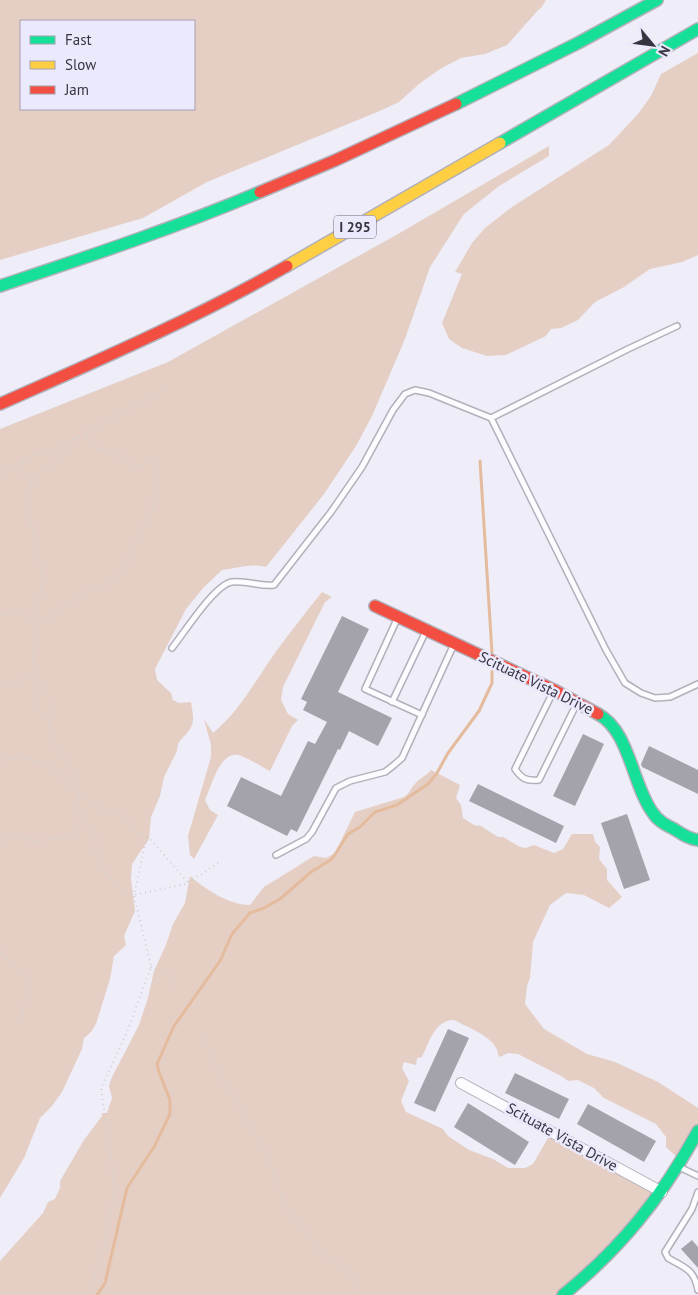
<svg xmlns="http://www.w3.org/2000/svg" width="698" height="1295" viewBox="0 0 698 1295" font-family="'PT Sans',sans-serif">
<rect width="100%" height="100%" fill="#eeedf8"/>
<g fill="#e5cfc4" fill-rule="evenodd">
<path d="M0 0H546L541 8 539 9 507 45 485 54 461 58 440 69 419 84 399 102 382 110 207 182 143 218 0 260ZM21 21H194V109H21Z"/>
<path d="M698 53V255L682 262 650 269 624 287 595 302 578 320 561 328 551 329 546 336 506 355 487 356 462 348 449 339 442 323 462 274 455 272 472 243 485 228 512 207 609 145 638 114 651 96 661 74Z"/>
<path d="M549 146V156L499 186 464 214 430 267 405 339 372 416 356 446 324 494 266 567C252 563 237 568 222 570L204 587 186 609 155 669 157 680 171 693 173 700 179 703 191 702C192 710 195 719 191 727 187 736 177 739 177 751L164 777 160 796 151 817 149 839 132 864 131 879 135 911 124 936 126 945 114 956 110 979 96 1024 91 1032 84 1038 82 1049 62 1092 52 1106 40 1118 24 1158 0 1198V429L168 362 398 234Z"/>
<path d="M322 592 332 597 325 602 283 687 281 700 288 714 298 720 292 726 270 771C260 766 249 758 238 755 220 751 211 787 205 800L210 810 218 815 194 859 190 855 188 836 211 757V745L204 719 213 733C240 711 255 681 275 653 290 632 306 612 322 592Z"/>
<path d="M431 770 460 785 456 798 461 805 463 818 474 825 481 826 498 837H503L520 847 526 848 534 845 554 853 563 849 572 834H593L595 842 600 847 599 859 607 869V880L622 897 609 908 584 895 566 893 550 905 533 942 530 978 527 986 525 1004 544 1029 587 1054 615 1062 658 1082 698 1108V1133L681 1161 666 1147V1137L656 1124 604 1098 594 1088 578 1080 568 1081 563 1077 518 1054 508 1053 500 1057 498 1055C499 1039 467 1027 454 1020 436 1019 429 1042 422 1057L417 1058 416 1065 404 1062 402 1068 409 1081 401 1101 406 1112 443 1129 448 1136 469 1150 493 1159 508 1168H525L533 1164 552 1131 662 1192 565 1295H0V1261L43 1213 48 1202 55 1199 60 1188V1181L84 1140 102 1116V1113H107L112 1098 109 1086 111 1079 139 1025 148 998 154 971 166 945 173 924 185 903 190 876C205 889 229 905 250 905L264 887 314 856 326 858 335 853 355 812 404 797C410 793 410 789 415 784 418 779 425 777 431 770Z"/>
</g>
<g fill="none" stroke-linecap="round" stroke-linejoin="round">
<g stroke="#e4bb9d" stroke-width="3">
<path d="M480 461 492 653"/>
<path d="M97 1295 105 1283 127 1188 154 1147 170 1114V1100L159 1072 157 1064 174 1026 220 961 232 934 250 913 264 908 280 899 311 872 332 859 348 834 360 827 375 812 397 805 428 784 437 773 448 753 479 711 492 683V671"/>
</g>
</g>
<g fill="#a4a3ac">
<path d="M342 616 369 629 338 692 392 718 378 746 349 731 340 750 338 749 297 832 291 829 287 836 227 806 241 777 281 796 308 741 315 744 327 722 303 710 307 702 301 699Z"/>
<path d="M583 734 604 744 575 806 553 796Z"/>
<path d="M649 746 698 770V794L642 767 641 764Z"/>
<path d="M478 784 564 826 556 843 469 801Z"/>
<path d="M627 814 650 880 624 889 601 823Z"/>
<path d="M448 1029 469 1038 435 1112 414 1103Z"/>
<path d="M515 1073 569 1099 559 1119 505 1093Z"/>
<path d="M468 1103 529 1142 515 1165 454 1127Z"/>
<path d="M588 1104 656 1141 644 1162 577 1124Z"/>
<path d="M692 1240 698 1247V1268L681 1249Z"/>
</g>
<g fill="none" stroke-linecap="round" stroke-linejoin="round">
<g stroke="#b2b0ba" stroke-width="8">
<g id="lane">
<path d="M491 418 628 349 677 326"/>
<path d="M398 617 365 689 422 715"/>
<path d="M172 648C184 633 215 584 232 582 248 580 259 587 274 585L331 512 362 467 393 410 405 394 415 390 429 393 491 418 606 650 625 683 641 693 655 698 670 697 698 684"/>
<path d="M554 690 515 769C522 779 526 781 539 780L577 703"/>
<path d="M392 702 426 631"/>
<path d="M276 855 306 839 312 832 336 788 350 781 385 772 394 765 402 758 454 644"/>
<path d="M679 1167 698 1176"/>
<path d="M698 1192 692 1209 665 1252 668 1258C685 1268 694 1269 698 1290"/>
</g>
</g>
<g stroke="#b2b0ba" stroke-width="12">
<path id="street" d="M461 1083 662 1192"/>
</g>
<g stroke="#b2b0ba" stroke-width="14">
<g id="fast">
<path d="M456 104 578 43 657 0"/>
<path d="M500 143 698 29"/>
<path d="M0 286C87 257 175 228 260 192"/>
<path d="M598 714C630 731 632 785 653 813 658 821 666 825 674 829 682 834 689 839 698 840"/>
<path d="M563 1295C621 1248 662 1197 698 1131"/>
</g>
</g>
<g stroke="#b2b0ba" stroke-width="14">
<path id="slow" d="M287 266 500 143"/>
</g>
<g stroke="#b2b0ba" stroke-width="14">
<g id="jam">
<path d="M260 192 336 160 456 104"/>
<path d="M0 404C97 361 194 319 287 266"/>
<path d="M375 606 554 690 598 714"/>
</g>
</g>
<g stroke="#d0d0d3" stroke-width="2" stroke-dasharray="1 4" stroke-linecap="butt">
<path d="M74 439 170 387"/>
<path d="M0 474 22 460"/>
<path d="M31 486 38 473C55 467 66 456 74 439L48 452 34 454 22 460 24 473 31 486 28 506 42 571V584L39 604 33 622 35 632 33 662 37 680"/>
<path d="M0 615 16 613 34 619 47 618 85 593 106 584 123 572 138 536 148 521 154 507C147 487 164 478 157 459L148 461 139 467 133 465 109 449H99L87 442 88 431"/>
<path d="M0 686 3 684 16 682 29 677 37 680"/>
<path d="M50 730C53 708 50 697 37 680L34 698 37 709 49 722 57 748 76 777 79 796 77 806 96 840V857L106 874 124 892 134 895 186 884 194 877 201 875 220 861"/>
<path d="M0 760 27 758 44 764 59 773 70 788 79 796 96 804 104 811 118 813 139 833 147 835 188 883"/>
<path d="M0 846 7 837 12 834 24 839 41 841 52 838 70 839 78 830 83 814"/>
<path d="M0 952 6 958 27 976 30 992 23 1006 21 1022"/>
<path d="M151 967 166 973 176 985"/>
<path d="M202 1037 210 1051 221 1079 235 1098 271 1163 287 1211 303 1227 319 1251 340 1264 357 1282 358 1295"/>
<path d="M95 1277 105 1283 112 1295"/>
<path d="M87 1295 104 1250 108 1223 114 1198 112 1165 101 1088 127 1032 151 967 134 895 147 835"/>
</g>
<use href="#lane" stroke="#fcfcfe" stroke-width="5"/>
<use href="#street" stroke="#fcfcfe" stroke-width="10"/>
<use href="#fast" stroke="#16e098" stroke-width="11"/>
<use href="#slow" stroke="#ffcf43" stroke-width="11"/>
<use href="#jam" stroke="#f24e42" stroke-width="11"/>
</g>
<g text-anchor="middle" stroke-width="5" stroke-linejoin="round" paint-order="stroke">
<rect fill="#ebe9fc" stroke="#6c6b78" stroke-width="1" x="334" y="215.5" width="42" height="23" rx="4"/>
<g font-size="14" font-weight="bold" fill="#36353f">
<text x="355" y="232">I 295</text>
</g>
<g font-size="15" fill="#36353f" stroke="#ebe9fc">
<text transform="translate(536 683) rotate(26)" y="5">Scituate Vista Drive</text>
<text transform="translate(562 1137) rotate(29)" y="5">Scituate Vista Drive</text>
</g>
</g>
<rect x="20" y="20" width="175" height="90" fill="#ebe9fc" stroke="#a3a1b0"/>
<rect x="30" y="36" width="25" height="8" fill="#16e098" stroke="#a3a1b0"/>
<text x="65" y="45" font-size="15" fill="#36353f">Fast</text>
<rect x="30" y="61" width="25" height="8" fill="#ffcf43" stroke="#a3a1b0"/>
<text x="65" y="70" font-size="15" fill="#36353f">Slow</text>
<rect x="30" y="86" width="25" height="8" fill="#f24e42" stroke="#a3a1b0"/>
<text x="65" y="95" font-size="15" fill="#36353f">Jam</text>
<g transform="translate(653 45) rotate(119)" stroke="#ebe9fc" stroke-width="4" paint-order="stroke">
<path d="M0-4L9 19L0 12L-9 19Z" fill="#36353f"/>
<text y="-8" font-size="14" font-weight="bold" text-anchor="middle" fill="#36353f">N</text>
</g>
</svg>
